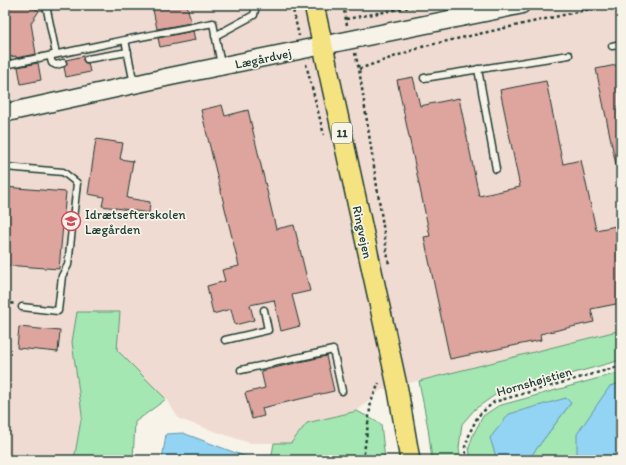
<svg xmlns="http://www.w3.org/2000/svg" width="626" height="465" viewBox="0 0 626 465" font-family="Itim,sans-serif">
<rect width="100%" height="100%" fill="#f7f3e8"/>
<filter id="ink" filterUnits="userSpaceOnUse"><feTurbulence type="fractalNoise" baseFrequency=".025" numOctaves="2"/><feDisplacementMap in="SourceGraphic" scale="8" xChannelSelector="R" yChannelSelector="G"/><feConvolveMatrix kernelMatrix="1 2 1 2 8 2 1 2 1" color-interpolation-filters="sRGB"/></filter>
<g filter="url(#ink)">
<path fill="#f0dbd2" d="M5 5H621V330L381 390 357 411 307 423 291 443H249L179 419 166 399 117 350 72 342 82 414 74 460H5Z"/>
<g fill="#a4e7b2" stroke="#629273">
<path d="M77 312H120L117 350 166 399 135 422 133 460H74L82 414 72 342Z"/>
<path d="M621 330V360L495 395 475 409 462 424 459 448 461 460H432L428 428 419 381Z"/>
<path d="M621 372V383L610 386 577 456 579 460H528L571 403 566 398 491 438 497 460H471L469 448 473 435 483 416 498 406Z"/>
<path d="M357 411 381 424 385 460H271L274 443H291L307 423Z"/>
</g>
<g fill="#93d3f4" stroke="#6597a7">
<path d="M621 383V458L610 460H579L577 456V434L610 386Z"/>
<path d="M566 398 571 403 528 460H497L490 438 509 414Z"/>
<path d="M183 433 249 458V460H162L166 434Z"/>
</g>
<g fill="#dea49e" stroke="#1f3d34">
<path d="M5 5H30L39 11 31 23 36 54 16 58V56L5 58Z"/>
<path d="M152 5H187L191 23 157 29Z"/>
<path d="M193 31 195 40 160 47 158 38Z"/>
<path d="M84 56 83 60 85 63H88L90 72 66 77 64 67 67 64 66 60Z"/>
<path d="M38 63 41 80 21 84 18 67Z"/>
<path d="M621 64V165H616L596 69Z"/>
<path d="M413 77 420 106 459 98 479 196 520 187 500 90 546 81 563 164 581 160 596 230 621 225V303L591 309 594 322 540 334 541 340 450 359 424 237 430 236 397 80Z"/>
<path d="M222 105 225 116 248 110 276 229 294 225 310 291 292 295 300 326 281 331 274 300 250 305 254 320 235 325 231 309 213 314 207 286 225 281 222 270 239 266 201 110Z"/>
<path d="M96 139 123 143 120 159 133 161 127 198 150 202 149 213 102 206 104 197 88 194Z"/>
<path d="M5 187 66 192 59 269 5 265Z"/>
<path d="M19 327 60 331 58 352 17 348Z"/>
<path d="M326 356 334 391 262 408 264 416 252 419 245 393 265 388 261 371Z"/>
</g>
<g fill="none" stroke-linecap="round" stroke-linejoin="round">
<g stroke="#1f3d34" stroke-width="9">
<g id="lane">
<path d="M46 5 56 54"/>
<path d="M215 36 254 15 256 5"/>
<path d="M612 46 621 44"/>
<path d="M50 56 52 63 56 65 63 63"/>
<path d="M87 59 128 52"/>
<path d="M5 65 125 40"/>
<path d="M478 69 496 169"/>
<path d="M424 78 569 55"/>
<path d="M134 84 125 40 213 23 221 65"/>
<path d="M5 167 63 172 77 183 68 265 62 276 58 311 22 307"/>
<path d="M225 340 268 330 264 310"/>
<path d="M241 370 333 350 342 391"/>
</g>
</g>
<g stroke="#1f3d34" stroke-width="20">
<path id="secondary" d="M5 113 168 77 521 5"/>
</g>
<g stroke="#1f3d34" stroke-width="22">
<path id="primary" d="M314 5 398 390 410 460"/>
</g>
<g stroke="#1f3d34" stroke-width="2.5" stroke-dasharray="3 3" stroke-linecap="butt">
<path d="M292 5 299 36"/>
<path d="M343 5 347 25"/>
<path d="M346 19 422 5"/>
<path d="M355 53 359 69 389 265"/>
<path d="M306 64 324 135"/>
<path d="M359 69 425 46 608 5"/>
<path d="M5 301 14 304"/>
<path d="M363 460 371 402 379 383"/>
<path d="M467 460 465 447 471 430 478 416 494 402 621 366"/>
</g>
<use href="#lane" stroke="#f7f3e8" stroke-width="6"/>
<use href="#secondary" stroke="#f7f3e8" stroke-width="17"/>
<use href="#primary" stroke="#f5e382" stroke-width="19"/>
</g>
</g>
<defs>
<g id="school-ring" transform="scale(1)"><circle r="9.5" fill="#f7f3e8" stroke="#d1495b" stroke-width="1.5"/><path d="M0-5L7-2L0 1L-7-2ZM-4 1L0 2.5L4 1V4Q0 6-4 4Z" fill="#d1495b"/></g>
</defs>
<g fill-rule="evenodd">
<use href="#school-ring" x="71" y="221"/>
</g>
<g text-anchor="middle" stroke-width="3.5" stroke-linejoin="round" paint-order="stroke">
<rect fill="#f7f3e8" stroke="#60746a" stroke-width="1" x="332" y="123" width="20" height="20" rx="3"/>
<g font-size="12" font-weight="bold" fill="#1f3d34">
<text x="342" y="137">11</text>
</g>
<g font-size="13" fill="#1f3d34" stroke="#f7f3e8">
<text transform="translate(263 58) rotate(-12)" y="5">Lægårdvej</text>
<text transform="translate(363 232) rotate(78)" y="5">Ringvejen</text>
<text transform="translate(534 381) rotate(-16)" y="5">Hornshøjstien</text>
</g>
<g font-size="13" fill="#1f3d34" stroke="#f7f3e8" text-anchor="start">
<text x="85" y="219">Idrætsefterskolen<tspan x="85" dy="15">Lægården</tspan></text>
</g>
</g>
<rect width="626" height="465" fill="none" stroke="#f7f3e8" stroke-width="20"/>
<rect x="10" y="10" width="606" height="445" fill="none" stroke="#1f3d34" stroke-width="1.5" filter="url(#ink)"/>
</svg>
